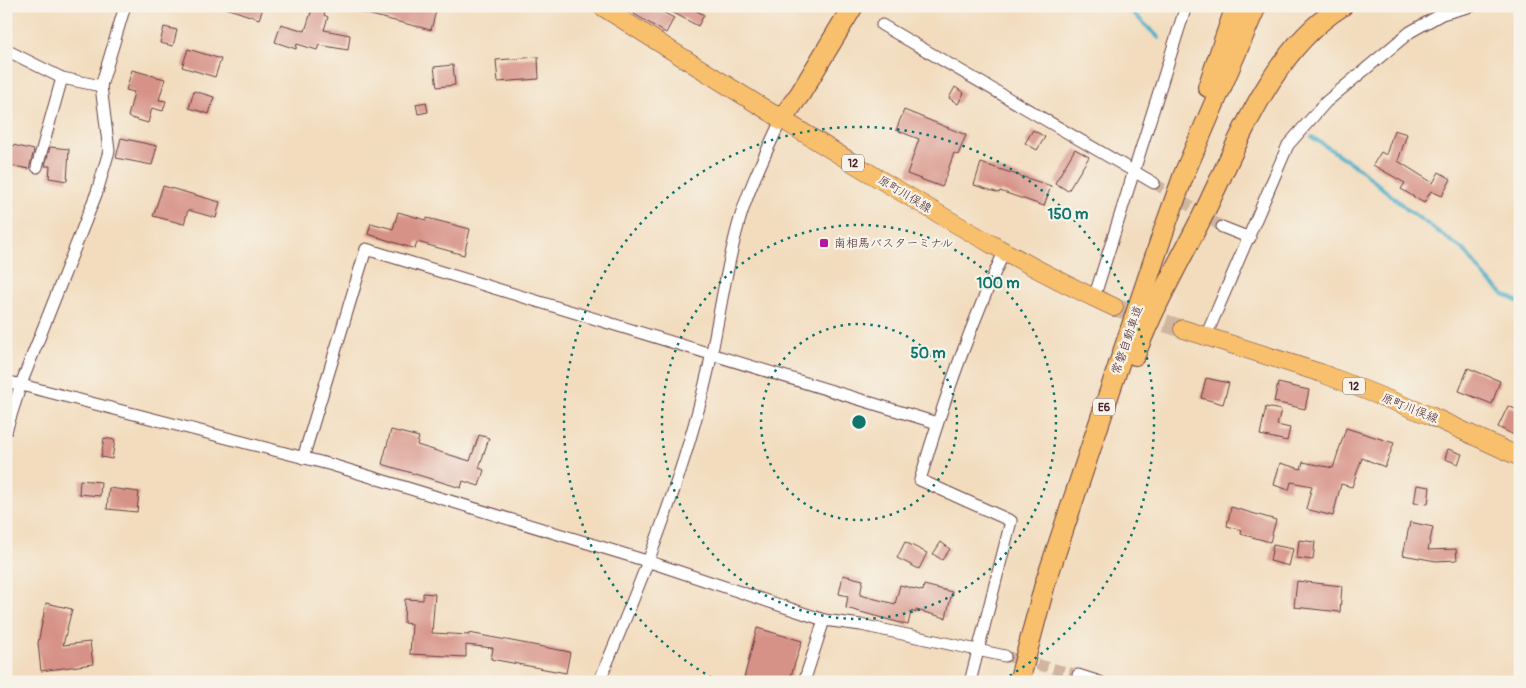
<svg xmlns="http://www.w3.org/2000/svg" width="1526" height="688" viewBox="0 0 1526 688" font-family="Pangolin,'Klee One',sans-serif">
<rect width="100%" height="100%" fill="#f7f3e8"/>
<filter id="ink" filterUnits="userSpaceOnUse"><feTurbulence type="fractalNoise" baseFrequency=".02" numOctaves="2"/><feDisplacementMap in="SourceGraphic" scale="10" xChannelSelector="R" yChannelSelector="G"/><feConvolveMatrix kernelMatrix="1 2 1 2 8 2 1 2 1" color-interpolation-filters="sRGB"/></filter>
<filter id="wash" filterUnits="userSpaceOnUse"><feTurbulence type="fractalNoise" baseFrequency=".0096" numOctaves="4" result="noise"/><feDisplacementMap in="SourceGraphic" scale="20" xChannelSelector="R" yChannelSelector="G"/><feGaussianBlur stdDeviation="1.12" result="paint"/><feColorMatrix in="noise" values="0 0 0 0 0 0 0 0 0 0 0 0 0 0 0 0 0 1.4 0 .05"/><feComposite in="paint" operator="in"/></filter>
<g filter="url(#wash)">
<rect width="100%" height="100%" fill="#f2dcbd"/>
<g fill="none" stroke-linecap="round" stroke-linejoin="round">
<g stroke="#48aec7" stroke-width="4">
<path d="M1126 6 1159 38"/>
<path d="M1312 137 1360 169 1408 210 1465 251 1485 277 1503 294 1520 303"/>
</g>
</g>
<g id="blocks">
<g fill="#d79287">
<path d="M226 6H264L259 19 226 8Z"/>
<path d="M313 6H327L324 15 328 17 324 30 350 35 348 50 319 45 317 50 297 44 296 49 275 42 281 24 305 31Z"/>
<path d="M351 6H417L436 11 431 30 351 10Z"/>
<path d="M638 6H651L674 18 666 33 634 14Z"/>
<path d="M661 6H688L704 15 698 26Z"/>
<path d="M164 27 177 30 173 46 160 43Z"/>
<path d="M188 49 221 59 215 77 182 67Z"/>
<path d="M538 57 539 79 498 82 496 60Z"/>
<path d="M453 65 455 85 437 87 434 67Z"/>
<path d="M132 70 165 79 159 100 166 101 163 111 152 108 148 123 128 117 134 92 126 90Z"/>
<path d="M955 87 964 93 958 104 949 98Z"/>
<path d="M194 91 214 97 209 114 189 108Z"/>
<path d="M426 102 428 112 418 114 416 104Z"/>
<path d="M904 110 966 135 958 155 954 153 942 187 907 174 919 139 896 130Z"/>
<path d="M1033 130 1045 137 1037 150 1025 143Z"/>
<path d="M1394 130 1407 134 1398 161 1433 183 1439 172 1451 179 1442 196 1431 191 1424 203 1401 189 1405 183 1373 165 1381 152 1386 155Z"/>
<path d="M121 138 157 146 152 165 116 158Z"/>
<path d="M13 145 34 150 29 169 9 165Z"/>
<path d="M50 147 69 149 67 181 49 178 50 166H45Z"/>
<path d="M1075 149 1089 157 1068 191 1055 183Z"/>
<path d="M981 163 1051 186 1044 206 1000 191 999 193 974 185Z"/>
<path d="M163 186 220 202 216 218 188 210 184 224 153 216Z"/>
<path d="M398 212 426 220 427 218 470 229 464 255 417 242 415 249 368 234 371 223 393 229Z"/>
<path d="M1468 368 1500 381 1492 404 1459 391Z"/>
<path d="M1206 378 1229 383 1223 404 1201 398Z"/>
<path d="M1278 383 1309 390 1305 409 1274 402Z"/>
<path d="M1508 406 1520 411V424L1514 435 1498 427Z"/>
<path d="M1266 407 1281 410 1277 425 1290 428 1287 441 1260 435Z"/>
<path d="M1346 428 1394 443 1385 467 1362 458 1352 487 1341 484 1333 516 1306 509 1312 486 1291 482 1289 490 1274 485 1280 463 1301 469 1303 462 1333 468Z"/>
<path d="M391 430 419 437 417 445 470 461 479 435 489 438 479 468 484 470 479 486 463 481 461 488 382 464Z"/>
<path d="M104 438 115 440 112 459 101 457Z"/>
<path d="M1448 449 1462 454 1458 464 1445 459Z"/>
<path d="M80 480 101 482 100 496 79 494Z"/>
<path d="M1417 485 1430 487 1428 504 1414 503Z"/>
<path d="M109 488 139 492 137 512 107 509Z"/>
<path d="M1231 507 1276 520 1270 542 1241 534 1242 530 1227 526Z"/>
<path d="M1410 522 1433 527 1428 550 1456 549 1457 560 1436 561 1403 555Z"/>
<path d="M1299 540 1315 542 1313 560 1297 558Z"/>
<path d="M905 542 927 553 919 569 897 558Z"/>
<path d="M941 542 950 549 942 560 933 554Z"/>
<path d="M1273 545 1293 549 1289 566 1270 561Z"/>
<path d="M843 575 863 580 860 595 895 604 900 585 923 591 924 585 952 592 946 618 916 610V613L911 611 908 625 846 608 848 596 839 594Z"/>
<path d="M1297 581 1342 586 1340 612 1294 607Z"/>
<path d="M423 593 435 594 432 633 469 635V633L570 652 566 673 491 659 493 648 466 645V657L410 654 412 624 404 623 405 599 423 600Z"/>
<path d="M46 603 72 609 63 645 90 642 93 664 41 671 38 643Z"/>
<path d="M757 628 802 641 789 682H743Z"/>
</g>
</g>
</g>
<g filter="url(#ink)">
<use href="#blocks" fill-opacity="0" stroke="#633b41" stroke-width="1"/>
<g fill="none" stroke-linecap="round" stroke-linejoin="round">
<g stroke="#d0b6a0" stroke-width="11" stroke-dasharray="11 5.5" stroke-linecap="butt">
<path d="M1154 183 1222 227"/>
<path d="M1005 656 1078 675"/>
</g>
<path stroke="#d0b6a0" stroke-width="18" stroke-dasharray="18 9" stroke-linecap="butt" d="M1114 307 1183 329"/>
<g stroke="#633b41" stroke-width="13">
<g id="street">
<path d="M882 25 1154 183"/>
<path d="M6 50 62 78 101 86"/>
<path d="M37 167 62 78"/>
<path d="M1222 227 1250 238"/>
<path d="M1094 298 1186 6"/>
<path d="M1206 336 1288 145 1326 102 1410 32 1442 14 1472 6"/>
<path d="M6 381 332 465 650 562 824 620 861 625 1005 656"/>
<path d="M6 431 21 384 97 192 109 151 101 86 125 6"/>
<path d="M303 458 366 249 937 423"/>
<path d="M1078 675 1100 682"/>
<path d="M599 682C642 580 683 479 708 371 719 321 725 271 739 222 749 187 766 153 781 120"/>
<path d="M804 682 824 620"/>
<path d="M970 682 1011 521 920 480C943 402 970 326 1004 252"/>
</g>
</g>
<g stroke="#633b41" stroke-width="19">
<g id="primary">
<path d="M601 6C694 65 787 123 881 180 957 225 1033 270 1114 307"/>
<path d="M1183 329 1321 373 1431 416 1520 457"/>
</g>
</g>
<g stroke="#633b41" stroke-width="22">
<g id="highway">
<path d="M1208 87 1236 6"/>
<path d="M781 120 800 94 853 6"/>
<path d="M1135 355C1153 308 1178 264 1201 219 1238 145 1269 52 1342 6"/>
<path d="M1019 682 1045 584 1164 230 1184 174 1256 6"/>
</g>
</g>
<use href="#street" stroke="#fff" stroke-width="11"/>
<use href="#primary" stroke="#f8bf6c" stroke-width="18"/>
<use href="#highway" stroke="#f8bf6c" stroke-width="20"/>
</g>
</g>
<g fill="none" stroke="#0f766e" stroke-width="2.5" stroke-dasharray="2.5 5">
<circle cx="859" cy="422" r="98"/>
<circle cx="859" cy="422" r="197"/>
<path d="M718 681A295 295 0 1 1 1000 681"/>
</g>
<rect fill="#b5179e" stroke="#f7f3e8" stroke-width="2" x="819" y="238" width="10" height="10" rx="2.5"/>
<g text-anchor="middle" stroke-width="4.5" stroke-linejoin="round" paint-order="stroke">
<g fill="#f7f3e8" stroke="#7e5f64" stroke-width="1">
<rect x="842" y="154.5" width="22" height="17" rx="4"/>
<rect x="1343" y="377.5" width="22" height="17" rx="4"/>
<rect x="1093" y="398.5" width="22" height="17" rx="4"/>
</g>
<g font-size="11" font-weight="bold" fill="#4a1f2b">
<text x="853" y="167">12</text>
<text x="1354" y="390">12</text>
<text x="1104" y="411">E6</text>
</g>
<g font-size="12" fill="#4a1f2b" stroke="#f7f3e8">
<text transform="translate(905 194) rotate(31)" y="4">原町川俣線</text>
<text transform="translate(1127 340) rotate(-71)" y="4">常磐自動車道</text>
<text transform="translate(1410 408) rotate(22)" y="4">原町川俣線</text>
</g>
<g font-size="12" fill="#4a1f2b" stroke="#f7f3e8" text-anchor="start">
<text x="834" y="247">南相馬バスターミナル</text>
</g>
</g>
<circle cx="859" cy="422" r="8" fill="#0f766e" stroke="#f7f3e8" stroke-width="2.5"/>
<g font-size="15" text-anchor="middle" font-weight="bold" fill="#0f766e" stroke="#f7f3e8" stroke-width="4.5" stroke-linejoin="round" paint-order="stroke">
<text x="1068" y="219">150 m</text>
<text x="998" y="288">100 m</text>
<text x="928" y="358">50 m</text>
</g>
<rect width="1526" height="688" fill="none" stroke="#f7f3e8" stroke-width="25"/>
</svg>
